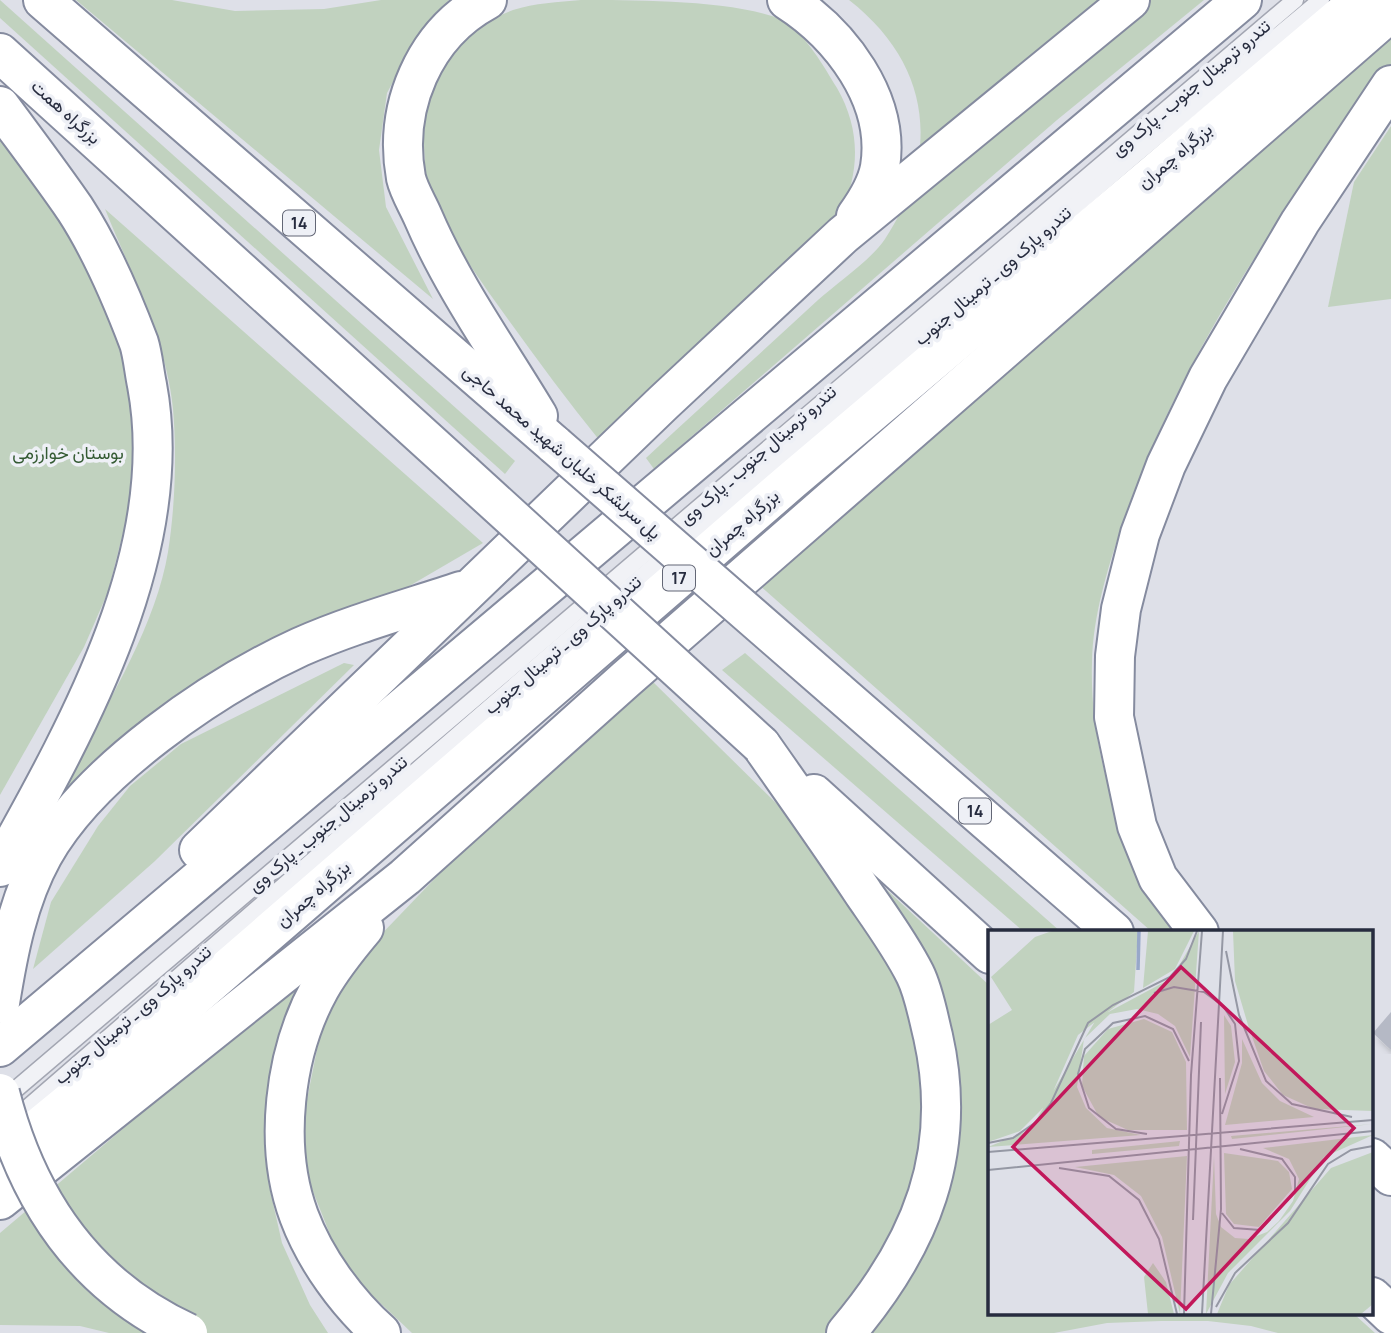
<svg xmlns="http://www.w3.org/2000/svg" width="1391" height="1333" viewBox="0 0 1391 1333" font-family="Manrope,Vazirmatn,sans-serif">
<defs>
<filter id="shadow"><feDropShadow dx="6" dy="6" stdDeviation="3.5" flood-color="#0004"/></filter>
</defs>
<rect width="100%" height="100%" fill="#dee0e8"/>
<g fill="#c1d2bf">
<path d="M0 0 515 461 505 474 0 18Z"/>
<path d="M76 0H172L235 11 324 9 381 0H449L421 30 387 93 379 150 386 207 433 299Z"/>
<path d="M581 0C637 0 739 0 785 21 807 37 823 65 837 88 861 130 860 172 840 215L600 441C562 394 527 346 492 297 472 268 437 220 427 188 425 180 425 169 425 161 418 93 445 35 513 10 535 3 558 2 581 0Z"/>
<path d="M849 0H1204L1057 120 654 469 646 458C703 405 761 353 818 300 837 283 871 260 885 239 942 153 931 64 849 0Z"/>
<path d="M1391 37C1391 45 1391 56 1391 64 1388 76 1352 113 1342 126 1329 144 1317 164 1304 183 1230 291 1163 403 1121 528 1107 571 1093 616 1092 662 1089 759 1125 850 1172 932H1152L757 583Z"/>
<path d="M1391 126V299L1328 307 1354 182Z"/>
<path d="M0 128 75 238 130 364 137 420 135 486 108 592 84 647 0 795Z"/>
<path d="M105 209 483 543 375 606 59 804 58 793C96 723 155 632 168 552 175 508 177 454 173 409 167 342 130 271 105 209Z"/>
<path d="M745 653 1061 932H1024L722 670Z"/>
<path d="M344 663 354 665 155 861 33 969 51 902 98 826 130 786 181 744Z"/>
<path d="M650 679 776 803 828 862 897 964 931 1093 913 1205 827 1333H412L357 1281 335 1247 308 1179 303 1120 324 1014 373 943 443 870Z"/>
<path d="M844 850 990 986V1314H1354L1375 1333H1278L1251 1326 1208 1321H1161L1107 1323 1054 1333H864L959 1114Z"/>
<path d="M335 949 267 1131 270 1190 282 1243 310 1305 328 1333H109L80 1326 0 1325V1233Z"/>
</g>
<path fill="#b5b9c5" filter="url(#shadow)" d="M1391 1012V1050L1373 1033Z"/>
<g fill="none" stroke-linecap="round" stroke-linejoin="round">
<g stroke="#a3a6b2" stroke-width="19">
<g id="service">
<path d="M2 1101 1295 0"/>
<path d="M10 1123 557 649 1135 155 1321 0"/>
</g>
</g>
<g stroke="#858b9f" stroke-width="42">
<g id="trunk">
<path d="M43 0 555 445"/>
<path d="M487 0C424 34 393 107 406 178 409 191 418 205 423 217 453 287 499 351 538 416"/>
<path d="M787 0C840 34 891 99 880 167 877 184 866 202 856 216"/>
<path d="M0 53 463 473"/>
<path d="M0 106C25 140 51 174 75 209 101 249 122 298 139 343 143 356 144 371 147 385 178 550 78 727 0 867"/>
<path d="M836 690 1114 932"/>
<path d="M761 745C796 795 831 844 864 894 882 920 901 946 915 974 924 992 928 1016 933 1036 959 1152 921 1245 846 1333"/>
<path d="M814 794 990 954"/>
<path d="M199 850 663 403 843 235 1130 0"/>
<path d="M364 928C348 947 332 967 320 988 284 1053 273 1146 299 1216 315 1259 347 1303 381 1333"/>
<path d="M1199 932 1158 878 1137 826 1114 717 1115 656 1121 609 1140 534 1166 465 1208 378 1300 222 1391 85"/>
<path d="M0 1003C8 953 18 900 43 855 90 771 213 687 300 647 352 624 407 609 461 591"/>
<path d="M0 1047 1242 0"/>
<path d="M1372 1158 1391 1176"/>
<path d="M0 1159 132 1051 791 481 1360 0"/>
<path d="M0 1200 405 877 626 679 1391 12"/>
<path d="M1372 1297 1391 1315"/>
</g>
</g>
<use href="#service" stroke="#f1f2f6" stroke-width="16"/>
<use href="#trunk" stroke="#fff" stroke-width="38"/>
<g stroke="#858b9f" stroke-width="42" stroke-linecap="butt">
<g id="trunk-bridge">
<path d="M555 445 836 690"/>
<path d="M463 473 761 745"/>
<path d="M0 1093C27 1200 85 1286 188 1333"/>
</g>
</g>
<use href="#trunk-bridge" stroke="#fff" stroke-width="38"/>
</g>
<g text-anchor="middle" stroke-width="7" stroke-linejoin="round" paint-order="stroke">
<g fill="#eef0f6" stroke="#636776" stroke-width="2">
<rect x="283" y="210.5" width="32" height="25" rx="5"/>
<rect x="663" y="565.5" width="32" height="25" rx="5"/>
<rect x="959" y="798.5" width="32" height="25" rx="5"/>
</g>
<g font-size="16" font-weight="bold" fill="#272c3f">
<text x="299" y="229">14</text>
<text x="679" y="584">17</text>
<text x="975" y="817">14</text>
</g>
<g font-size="18" fill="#272c3f" stroke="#eef0f6">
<text transform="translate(1191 88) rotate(-40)" y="6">تندرو ترمینال جنوب ـ پارک وی</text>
<text transform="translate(66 112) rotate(42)" y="6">بزرگراه همت</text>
<text transform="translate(1175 156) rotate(-40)" y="6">بزرگراه چمران</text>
<text transform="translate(993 276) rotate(-41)" y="6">تندرو پارک وی ـ ترمینال جنوب</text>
<text transform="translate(562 452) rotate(41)" y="6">پل سرلشکر خلبان شهید محمد حاجی</text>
<text transform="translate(758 455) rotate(-41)" y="6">تندرو ترمینال جنوب ـ پارک وی</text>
<text transform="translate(742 523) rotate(-41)" y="6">بزرگراه چمران</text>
<text transform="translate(563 645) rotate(-41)" y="6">تندرو پارک وی ـ ترمینال جنوب</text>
<text transform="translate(328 824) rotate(-40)" y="6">تندرو ترمینال جنوب ـ پارک وی</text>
<text transform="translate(313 894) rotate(-41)" y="6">بزرگراه چمران</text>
<text transform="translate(133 1015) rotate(-41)" y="6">تندرو پارک وی ـ ترمینال جنوب</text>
</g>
<g font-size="18" fill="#355b34" stroke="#eef0f6">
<text x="68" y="459">بوستان خوارزمی</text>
</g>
</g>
<g transform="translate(988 930)">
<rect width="385" height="385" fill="#dee0e8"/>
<path d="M64 1H150L146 62 90 105 60 173 32 201 0 212V95L24 80 3 47 47 7ZM160 1H206L187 39 155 58ZM211 1 202 127 187 96 170 84 149 79 122 84 96 109 89 157 98 178 119 198 153 205 0 217 42 200 109 88 184 48ZM245 1H385V181L326 179 295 165 276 141 260 95 247 51ZM236 85 243 96 247 132 237 164ZM156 89 184 102 198 132 199 200H140L111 187 94 156 96 126 120 99ZM254 109 274 153 292 171 326 187 237 195 254 133ZM385 194 244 209 243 206ZM385 205 336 227 302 281 240 343 218 384 226 226 228 284 233 297 247 308 261 309 279 302 291 291 305 271 311 249 301 229 275 218ZM192 211 191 216 104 224V220ZM385 222V374L373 384H229L241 355 343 238ZM236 223 290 231 301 242 304 259 271 297 246 294 238 284ZM199 226 192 384 174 307 153 266 126 245 87 237ZM165 333 178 352 186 384H160L156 347Z" fill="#c1d2bf"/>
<path fill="none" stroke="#98a8c9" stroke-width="3.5" d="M150 40 151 1"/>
<path fill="none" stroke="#9598a4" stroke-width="2" d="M238 21 251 85 278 151 304 174 364 187M166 63 186 57 216 62 235 76 247 94 251 131 234 184M159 204 128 199 101 178 90 144 97 119 125 93 157 86 185 99 201 131M0 213 25 208 48 192 63 173 100 93 125 75 182 47 198 29 209 1M0 222 385 190M71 238 121 246 151 270 171 309 189 384M0 240 385 201M234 283 246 298 272 300 307 262V247L294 229 252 219M205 290 213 92M228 377 247 343 300 293 340 234 363 220 385 216M196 384 203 145 214 1M214 384 235 1M223 384 233 279 232 148"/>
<path fill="#c2185b" fill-opacity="0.15" stroke="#c2185b" stroke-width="3.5" d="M193 37 366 198 198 379 25 217Z"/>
<rect width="385" height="385" fill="none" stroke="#272c3f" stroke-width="3.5"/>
</g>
</svg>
